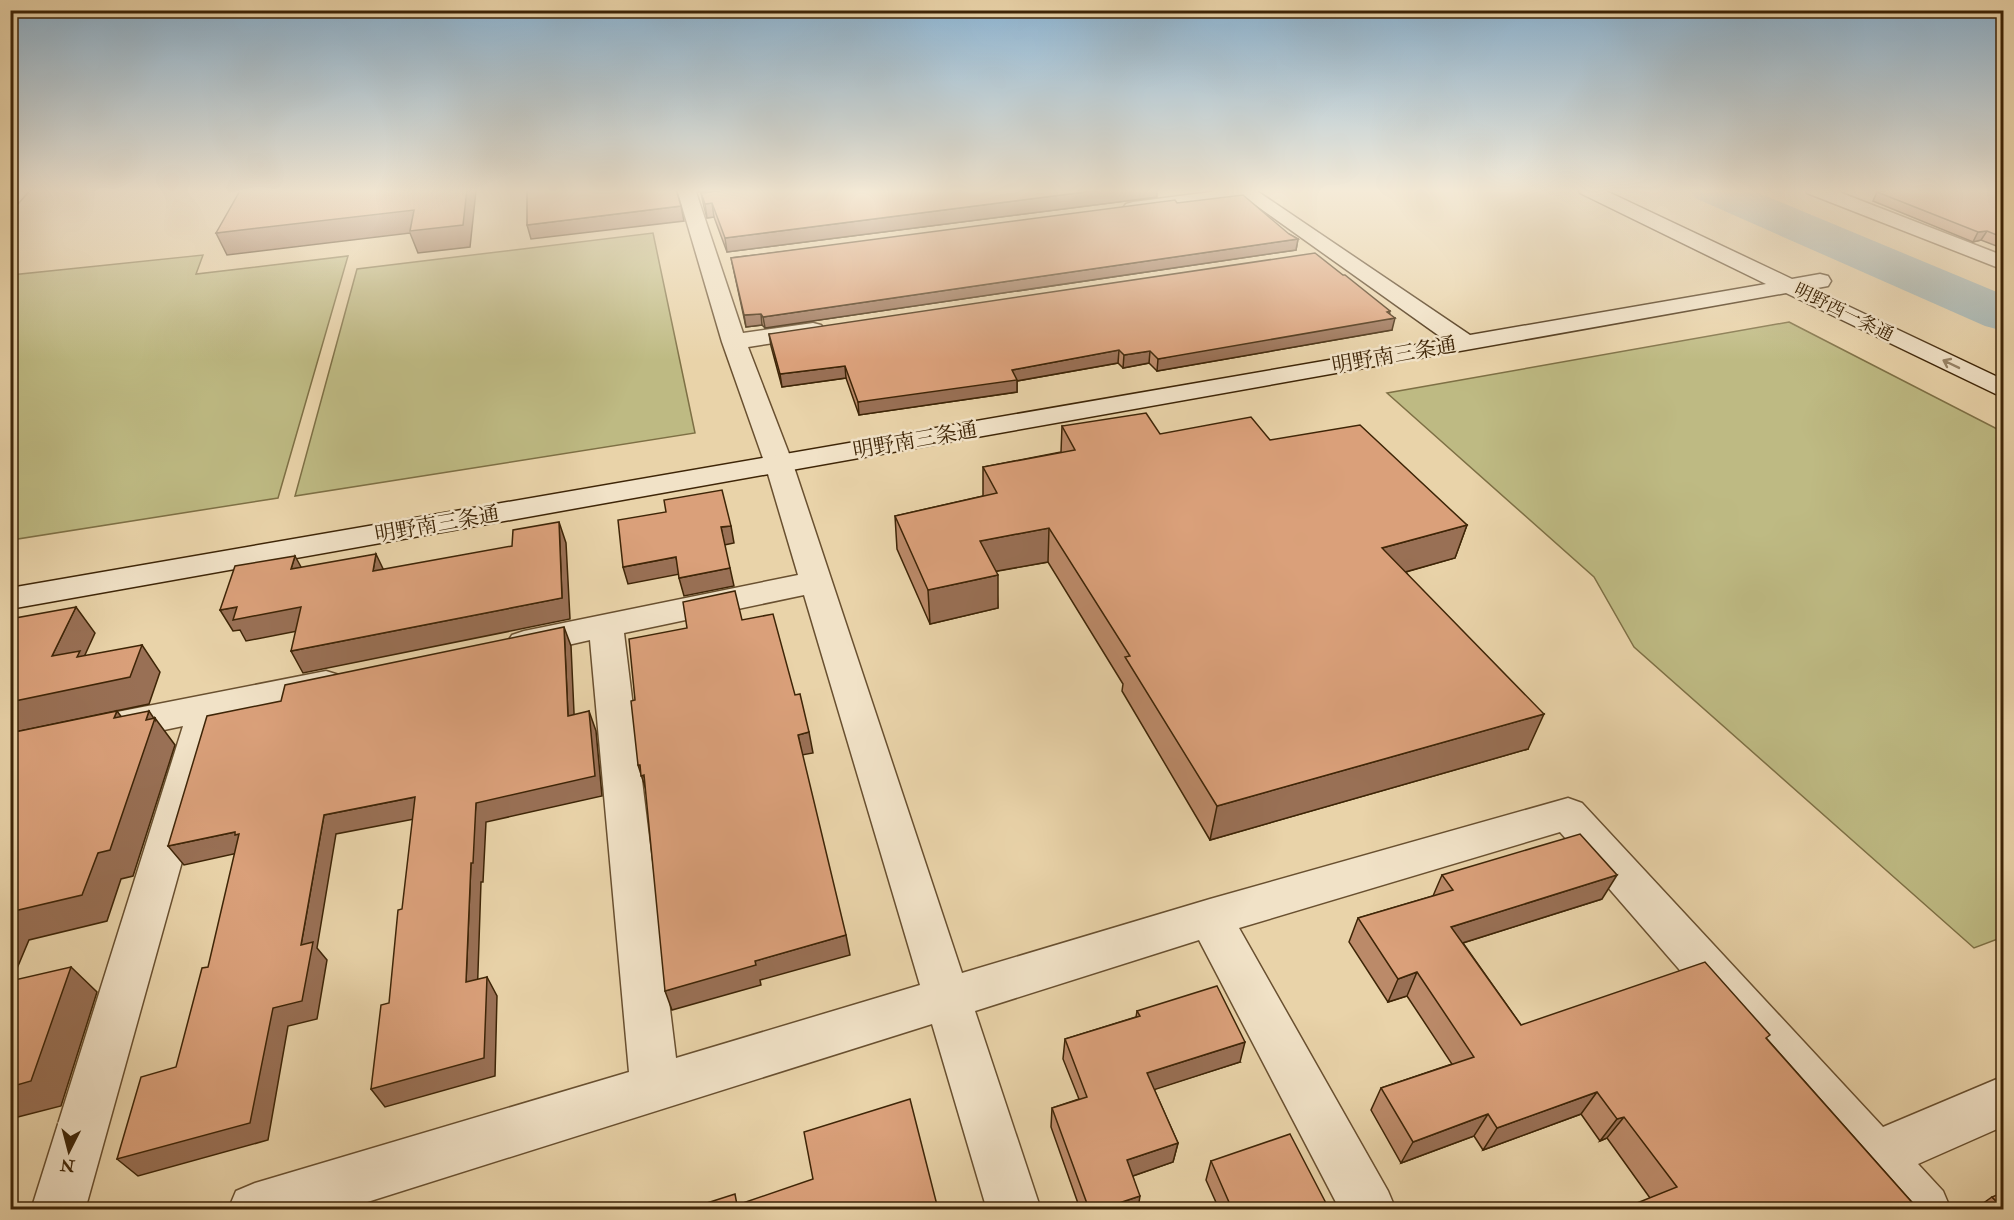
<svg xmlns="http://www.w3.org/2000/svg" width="2014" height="1220" viewBox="0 0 2014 1220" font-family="'IM FELL Double Pica','Noto Serif JP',serif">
<rect width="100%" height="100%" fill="#e9d3a9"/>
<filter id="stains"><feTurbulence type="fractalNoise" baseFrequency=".00333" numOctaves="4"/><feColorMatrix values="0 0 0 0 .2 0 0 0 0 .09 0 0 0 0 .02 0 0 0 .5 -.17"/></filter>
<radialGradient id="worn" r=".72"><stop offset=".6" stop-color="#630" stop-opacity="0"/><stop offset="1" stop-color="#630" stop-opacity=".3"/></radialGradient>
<g fill="#beba83" stroke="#7e7045" stroke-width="1.5">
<path d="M653 233 695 433 295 496 357 269Z"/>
<path d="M203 255 196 274 348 256 278 498 11 540V275Z"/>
<path d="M1789 322 2003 432V937L1974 948 1634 647 1594 577 1387 393Z"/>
</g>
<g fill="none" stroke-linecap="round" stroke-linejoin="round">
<path fill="#9eb4b5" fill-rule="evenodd" d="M1689 189H1749L2004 295V331L1985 326 1695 198Z"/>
<g stroke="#695030" stroke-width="3">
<g id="street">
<path d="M10 189H30L17 204 10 206Z"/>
<path d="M677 189H695L743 333 813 323 821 325 825 330 821 335 813 337 748 347 793 464 962 973 1210 899 1568 798 1582 803 1883 1127 2004 1076V1126L1918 1164 1943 1191 1951 1210H1888L1560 832 1239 928 1388 1191 1396 1210H1340L1199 940 975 1011 1041 1210H987L932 1024 342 1210H228L236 1191 255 1183 629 1072 590 640 524 655 512 651 507 643 512 635 524 631 798 575 765 464 722 342ZM804 595 920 985 676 1058 624 633Z"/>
<path d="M1234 189H1254L1256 193 1254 197 1247 199 1133 214 1126 212 1123 208 1126 204 1133 202Z"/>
<path d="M1805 189H1831L2004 256V270L1807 193Z"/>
<path d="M326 671 339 675 344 684 339 693 222 718 85 1210H31L183 726 112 741 99 737 93 727 99 717 112 713Z"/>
</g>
</g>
<g stroke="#3e2507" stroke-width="3">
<path id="secondary" d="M1233 189H1254L1470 335 1766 284 1580 193 1578 189H1602L1792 279 1820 274 1828 276 1831 281 1828 286 1812 289 2004 380V398L1786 293 10 609V588L1445 340Z"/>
</g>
<use href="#street" fill="#f1e2c7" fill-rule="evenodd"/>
<use href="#secondary" fill="#f1e2c7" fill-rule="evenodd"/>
</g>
<g fill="#bb8a69" stroke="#3e2507" stroke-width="1.5">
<path d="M2004 189V249L1981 240 1973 242 1873 201 1877 192Z"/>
<path d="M701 193 1157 197 727 252 714 217 707 218 704 207Z"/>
<path d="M1177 203 1289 234 1298 239 1296 250 765 328 762 325 746 327 731 258Z"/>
<path d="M1390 314 1392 330 1157 371 1149 363 1123 368 1118 363 1017 381V392L859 415 846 378 782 387 771 346 769 334Z"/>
<path d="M1062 426 1160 434 1270 440 1467 525 1455 558 1406 572 1528 749 1210 840 1122 691 1123 684 1048 562 996 571 998 608 930 624 897 549 895 516 983 496V467L1061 452Z"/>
<path d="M1442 875 1602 899 1463 943 1521 1025 1767 1039 1917 1208 1650 1198 1607 1138 1600 1141 1581 1114 1483 1150 1474 1136 1401 1163 1371 1110 1381 1088 1452 1064 1407 996 1388 1002 1349 942 1358 918 1433 896Z"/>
<path d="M1137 1011 1240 1062 1154 1089 1178 1143 1173 1162 1133 1176 1138 1209H1080L1051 1127 1052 1108 1079 1099 1063 1059 1065 1039 1136 1017Z"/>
<path d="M1211 1161 1328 1207 1327 1209H1219L1206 1180Z"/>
<path d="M1992 1197 2004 1209H1975Z"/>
</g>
<g fill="#997055" stroke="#3e2507" stroke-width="1.5">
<path d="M467 189H475L476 191 470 247 418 253 410 233 227 255 216 233Z"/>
<path d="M698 189H721L698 192Z"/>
<path d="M1109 189H1157V197L727 252 725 238Z"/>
<path d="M712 203 714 217 707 218 705 204Z"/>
<path d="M681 206 684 221 531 239 527 225Z"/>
<path d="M1987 231 1981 240 1973 242 1978 232Z"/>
<path d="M1298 239 1296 250 765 328 763 317Z"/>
<path d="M1390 311 1388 319 1395 318 1392 330 1157 371 1158 359Z"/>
<path d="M761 314 762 325 746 327 744 315Z"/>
<path d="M1119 350 1118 363 1017 381V392L859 415 858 402 1012 370Z"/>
<path d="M1150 351 1149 363 1123 368 1124 355Z"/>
<path d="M845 366 846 378 782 387 780 374Z"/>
<path d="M559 522 566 543 570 619 303 673 291 651 562 598Z"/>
<path d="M1467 525 1455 558 1373 581 1382 548Z"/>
<path d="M731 526 734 543 724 545 721 527Z"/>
<path d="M1049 528 1048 562 981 574 980 541Z"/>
<path d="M376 554 386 575 373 571Z"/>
<path d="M295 556 306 576 291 569Z"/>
<path d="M676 557 680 574 628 584 623 567Z"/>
<path d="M730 568 734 586 684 596 679 578Z"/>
<path d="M998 575V608L930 624 928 590Z"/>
<path d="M76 607 95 633 84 657 52 656Z"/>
<path d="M237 607H301L313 628 246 641 240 630 233 631 220 610Z"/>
<path d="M564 627 571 646 575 735 568 716Z"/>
<path d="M142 645 160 672 149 704 10 733V702Z"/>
<path d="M117 711 137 738 114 718Z"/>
<path d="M149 711 155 720V718L175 745 133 876 121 879 107 921 29 940 10 985V912L98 853Z"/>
<path d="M589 711 596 731 602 796 486 822 483 882H481L477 1001 466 982 471 863 476 803Z"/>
<path d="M1544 714 1528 749 1210 840 1217 806Z"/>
<path d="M809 732 813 753 802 755 798 735Z"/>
<path d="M638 765H640L651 796H648Z"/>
<path d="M415 797 425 817 336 834 317 948 327 960 317 1019 288 1026 268 1140 138 1176 117 1159 273 1008 301 945 324 815Z"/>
<path d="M235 832 239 834 247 851 184 865 168 846Z"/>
<path d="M1617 875 1602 899 1440 950 1451 927Z"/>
<path d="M846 935 850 955 760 980 761 985 672 1010 665 991 755 961Z"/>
<path d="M71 967 97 992 61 1106 10 1119V1087Z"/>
<path d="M1417 972 1407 996 1388 1002 1398 979Z"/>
<path d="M487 977 497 996 495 1076 385 1107 371 1089Z"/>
<path d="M1245 1042 1240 1062 1144 1093 1147 1073Z"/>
<path d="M1597 1092 1581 1114 1483 1150 1497 1128Z"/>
<path d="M1488 1114 1474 1136 1401 1163 1413 1142Z"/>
<path d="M1624 1117 1607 1138 1600 1141 1617 1119Z"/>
<path d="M1178 1143 1173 1162 1124 1179 1127 1160Z"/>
<path d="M1140 1196 1138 1209H1101Z"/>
</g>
<g fill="#daa07a" stroke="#3e2507" stroke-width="1.5">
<path d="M241 189H467L463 225 410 231 414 210 216 233Z"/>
<path d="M527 189H676L681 206 527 225Z"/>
<path d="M736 189H1109L725 238 712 203 705 204 701 193Z"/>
<path d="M1896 189H2004V238L1987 231 1978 232 1877 192Z"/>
<path d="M1243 195 1289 234 1298 239 763 317 761 314 744 315 731 258 1175 200 1177 203Z"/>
<path d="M1315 253 1343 275H1345L1390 311 1387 312 1395 318 1158 359 1150 351 1124 355 1119 350 1012 370 1017 380 858 402 845 366 780 374 769 334Z"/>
<path d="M1146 413 1160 434 1251 417 1270 440 1360 425 1467 525 1382 548 1544 714 1217 806 1125 657 1130 656 1049 528 980 541 998 575 928 590 895 516 997 493 983 467 1075 450 1062 426Z"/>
<path d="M722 490 731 526 721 527 730 568 679 578 676 557 623 567 618 520 666 512 664 500Z"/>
<path d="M559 522 562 598 291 651 301 607 233 620 237 607 220 610 235 566 295 556 291 569 376 554 373 571 512 546 513 530Z"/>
<path d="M735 591 742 620 773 614 795 695 800 694 809 732 798 735 846 935 755 961 756 965 665 991 644 775 641 776 640 765H638L631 701 635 700 629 639 687 628 683 602Z"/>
<path d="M76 607 52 656 80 651 77 657 142 645 130 677 10 702V619Z"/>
<path d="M564 627 568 716 589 711 595 776 476 803 473 863H471L466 982 487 977 484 1058 371 1089 381 1005 389 1003 398 910 402 909 415 797 324 815 301 945 313 942 302 1001 273 1008 250 1123 117 1159 141 1077 176 1067 202 968 208 967 239 834 235 835V832L168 846 207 716 281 701 285 685Z"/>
<path d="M117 711 114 718 149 711 146 720 155 718 110 850 98 853 82 895 10 912V733Z"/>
<path d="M1580 834 1617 875 1451 927 1521 1025 1705 962 1770 1035 1766 1038 1917 1208 1912 1209H1622L1677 1187 1624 1117 1617 1119 1597 1092 1497 1128 1488 1114 1413 1142 1381 1088 1474 1057 1417 972 1398 979 1358 918 1453 890 1442 875Z"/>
<path d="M71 967 31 1081 10 1087V981Z"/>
<path d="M1217 986 1245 1042 1147 1073 1178 1143 1127 1160 1140 1196 1101 1209H1089L1052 1108 1087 1097 1065 1039 1140 1016 1137 1011Z"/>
<path d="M910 1099 938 1209H688L735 1194 737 1205 813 1179 804 1132Z"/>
<path d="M1290 1134 1328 1207 1322 1209H1232L1211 1161Z"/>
<path d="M2004 1192V1209L1992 1197Z"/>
</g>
<defs><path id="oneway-shaft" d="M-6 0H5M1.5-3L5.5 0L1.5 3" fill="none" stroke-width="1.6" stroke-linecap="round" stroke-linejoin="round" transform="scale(1.5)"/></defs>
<use stroke="#988467" href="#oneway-shaft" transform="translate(1951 364) rotate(-154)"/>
<linearGradient id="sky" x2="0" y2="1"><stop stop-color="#8ab4d4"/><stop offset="0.53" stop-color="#f5ebd8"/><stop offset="1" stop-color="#f5ebd8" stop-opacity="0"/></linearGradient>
<rect width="2014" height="360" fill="url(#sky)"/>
<g text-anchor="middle" stroke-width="5" stroke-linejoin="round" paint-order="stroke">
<g font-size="18" fill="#3e2507" stroke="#f1e2c7">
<text transform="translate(1844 312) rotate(26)" y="6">明野西一条通</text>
</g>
<g font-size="21" fill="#3e2507" stroke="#f1e2c7">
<text transform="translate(1394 355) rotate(-10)" y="7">明野南三条通</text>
<text transform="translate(915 440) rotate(-10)" y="7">明野南三条通</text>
<text transform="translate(437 524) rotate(-10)" y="7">明野南三条通</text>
</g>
</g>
<rect width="2014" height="1220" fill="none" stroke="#e9d3a9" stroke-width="36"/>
<rect x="12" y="12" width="1990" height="1196" fill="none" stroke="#3e2507" stroke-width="3"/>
<rect x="18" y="18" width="1978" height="1184" fill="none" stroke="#3e2507" stroke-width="1.5"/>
<g transform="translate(69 1151) rotate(186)" stroke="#f1e2c7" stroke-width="4.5" paint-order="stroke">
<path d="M0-4.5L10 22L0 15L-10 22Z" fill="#3e2507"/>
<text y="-9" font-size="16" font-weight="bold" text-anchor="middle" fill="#3e2507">N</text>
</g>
<rect width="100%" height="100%" filter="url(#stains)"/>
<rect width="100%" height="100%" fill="url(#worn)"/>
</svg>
